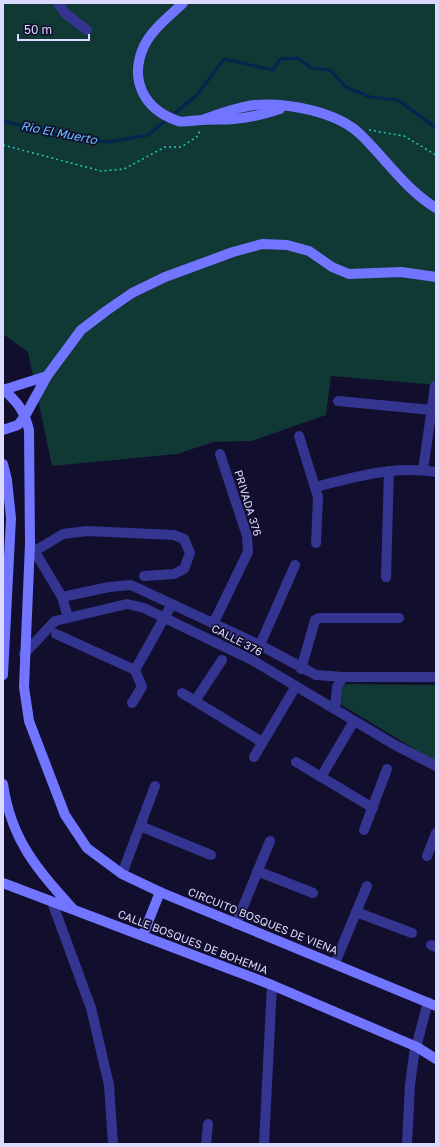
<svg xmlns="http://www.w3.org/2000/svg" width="439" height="1147" viewBox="0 0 439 1147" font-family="'Golos Text',sans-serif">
<rect width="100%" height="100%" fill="#120e2d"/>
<g fill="#103834">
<path d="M3 3H436V385L331 376 326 415 252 441 213 442 177 454 52 466 28 352 3 334Z"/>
<path d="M343 684 436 685V762L335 701Z"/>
</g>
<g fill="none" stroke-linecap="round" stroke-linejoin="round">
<path stroke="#052450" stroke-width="3" d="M3 121 65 136 108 142 148 135 197 95 224 59 273 70 280 59 298 58 311 68 330 70 346 87 370 97 398 100 436 128"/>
<g stroke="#22cbb8" stroke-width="1.5" stroke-dasharray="2 3" stroke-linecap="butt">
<path d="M369 130 404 136 436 155"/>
<path d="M3 145 101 171 124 169 165 147H181L198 136 200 130"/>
</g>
<g stroke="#343591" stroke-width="10">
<path d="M58 3 66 14 87 30"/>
<path d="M338 401 432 410"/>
<path d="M299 436 318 497 316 543"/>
<path d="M423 470 435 386"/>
<path d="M315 487C355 477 395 465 436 472"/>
<path d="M32 547 62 597 68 617"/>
<path d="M35 551 63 534 87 531 174 535 184 539 190 553 184 569 174 574 144 576"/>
<path d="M386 577 389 471"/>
<path d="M62 597 109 587 131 585 260 645 316 675 343 677H436"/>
<path d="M213 624 248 552 247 536 220 454"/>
<path d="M56 634 135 670 142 687 132 703"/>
<path d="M260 645 295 565"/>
<path d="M24 654 55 621 127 604 144 608 252 660 395 745 436 766"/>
<path d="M301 669 314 624 315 620 319 618H399"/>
<path d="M135 670 172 604"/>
<path d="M182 693 262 742"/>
<path d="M195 701 222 660"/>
<path d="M335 709 337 687 343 677"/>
<path d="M254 757 296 686"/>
<path d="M296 762 373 808"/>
<path d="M321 777 354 721"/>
<path d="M140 826 211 855"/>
<path d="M364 830 387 769"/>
<path d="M427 856 436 833"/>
<path d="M257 871 313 893"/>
<path d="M122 874 155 786"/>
<path d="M52 902 91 1008 109 1085 113 1144"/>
<path d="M356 912 412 933"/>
<path d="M236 924 270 841"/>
<path d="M431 945 436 947"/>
<path d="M335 963 367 886"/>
<path d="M206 1144 208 1124"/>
<path d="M264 1144 272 985"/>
<path d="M407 1144 410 1085 414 1055 428 1002"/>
</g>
<g stroke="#7175ff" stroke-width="10">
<path d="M183 3C170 16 152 29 144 46 129 79 143 109 178 121 184 123 195 120 202 120 212 119 222 120 233 119 249 118 265 114 280 109"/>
<path d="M202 120C219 114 237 107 255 105 287 102 337 112 360 134 386 159 405 189 436 208"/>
<path d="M3 389C18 403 24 410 29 430L30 543 24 687 29 721 65 815 87 848 122 874 160 892 436 1006"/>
<path d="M3 390 47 376"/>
<path d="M3 430 18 425 25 416 47 376 81 330 106 311 132 293 165 277 233 252 262 244 287 245 309 251 332 267 349 274 401 272 436 277"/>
<path d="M3 464 7 480 11 518 3 675"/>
<path d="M3 784C11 840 37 869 73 909"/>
<path d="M3 883 272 985 417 1047 436 1059"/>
<path d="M143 935 160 892"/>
</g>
</g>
<g text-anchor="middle" stroke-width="3.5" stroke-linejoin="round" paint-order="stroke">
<g font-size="11" fill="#dddaff" stroke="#120e2d">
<text transform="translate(248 503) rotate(73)" y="4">PRIVADA 376</text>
<text transform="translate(237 640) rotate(27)" y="4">CALLE 376</text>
<text transform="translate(263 921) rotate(22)" y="4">CIRCUITO BOSQUES DE VIENA</text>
<text transform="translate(193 942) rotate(21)" y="4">CALLE BOSQUES DE BOHEMIA</text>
</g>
<g font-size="12" font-style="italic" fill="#68c1ff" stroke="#120e2d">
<text transform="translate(59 133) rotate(11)" y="4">Rio El Muerto</text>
</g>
</g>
<rect width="439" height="1147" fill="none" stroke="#dddaff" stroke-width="8"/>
<path d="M18 34v6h71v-6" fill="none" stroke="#dddaff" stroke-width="2"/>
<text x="24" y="34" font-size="12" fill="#dddaff" stroke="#120e2d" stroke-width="3" paint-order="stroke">50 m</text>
</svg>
